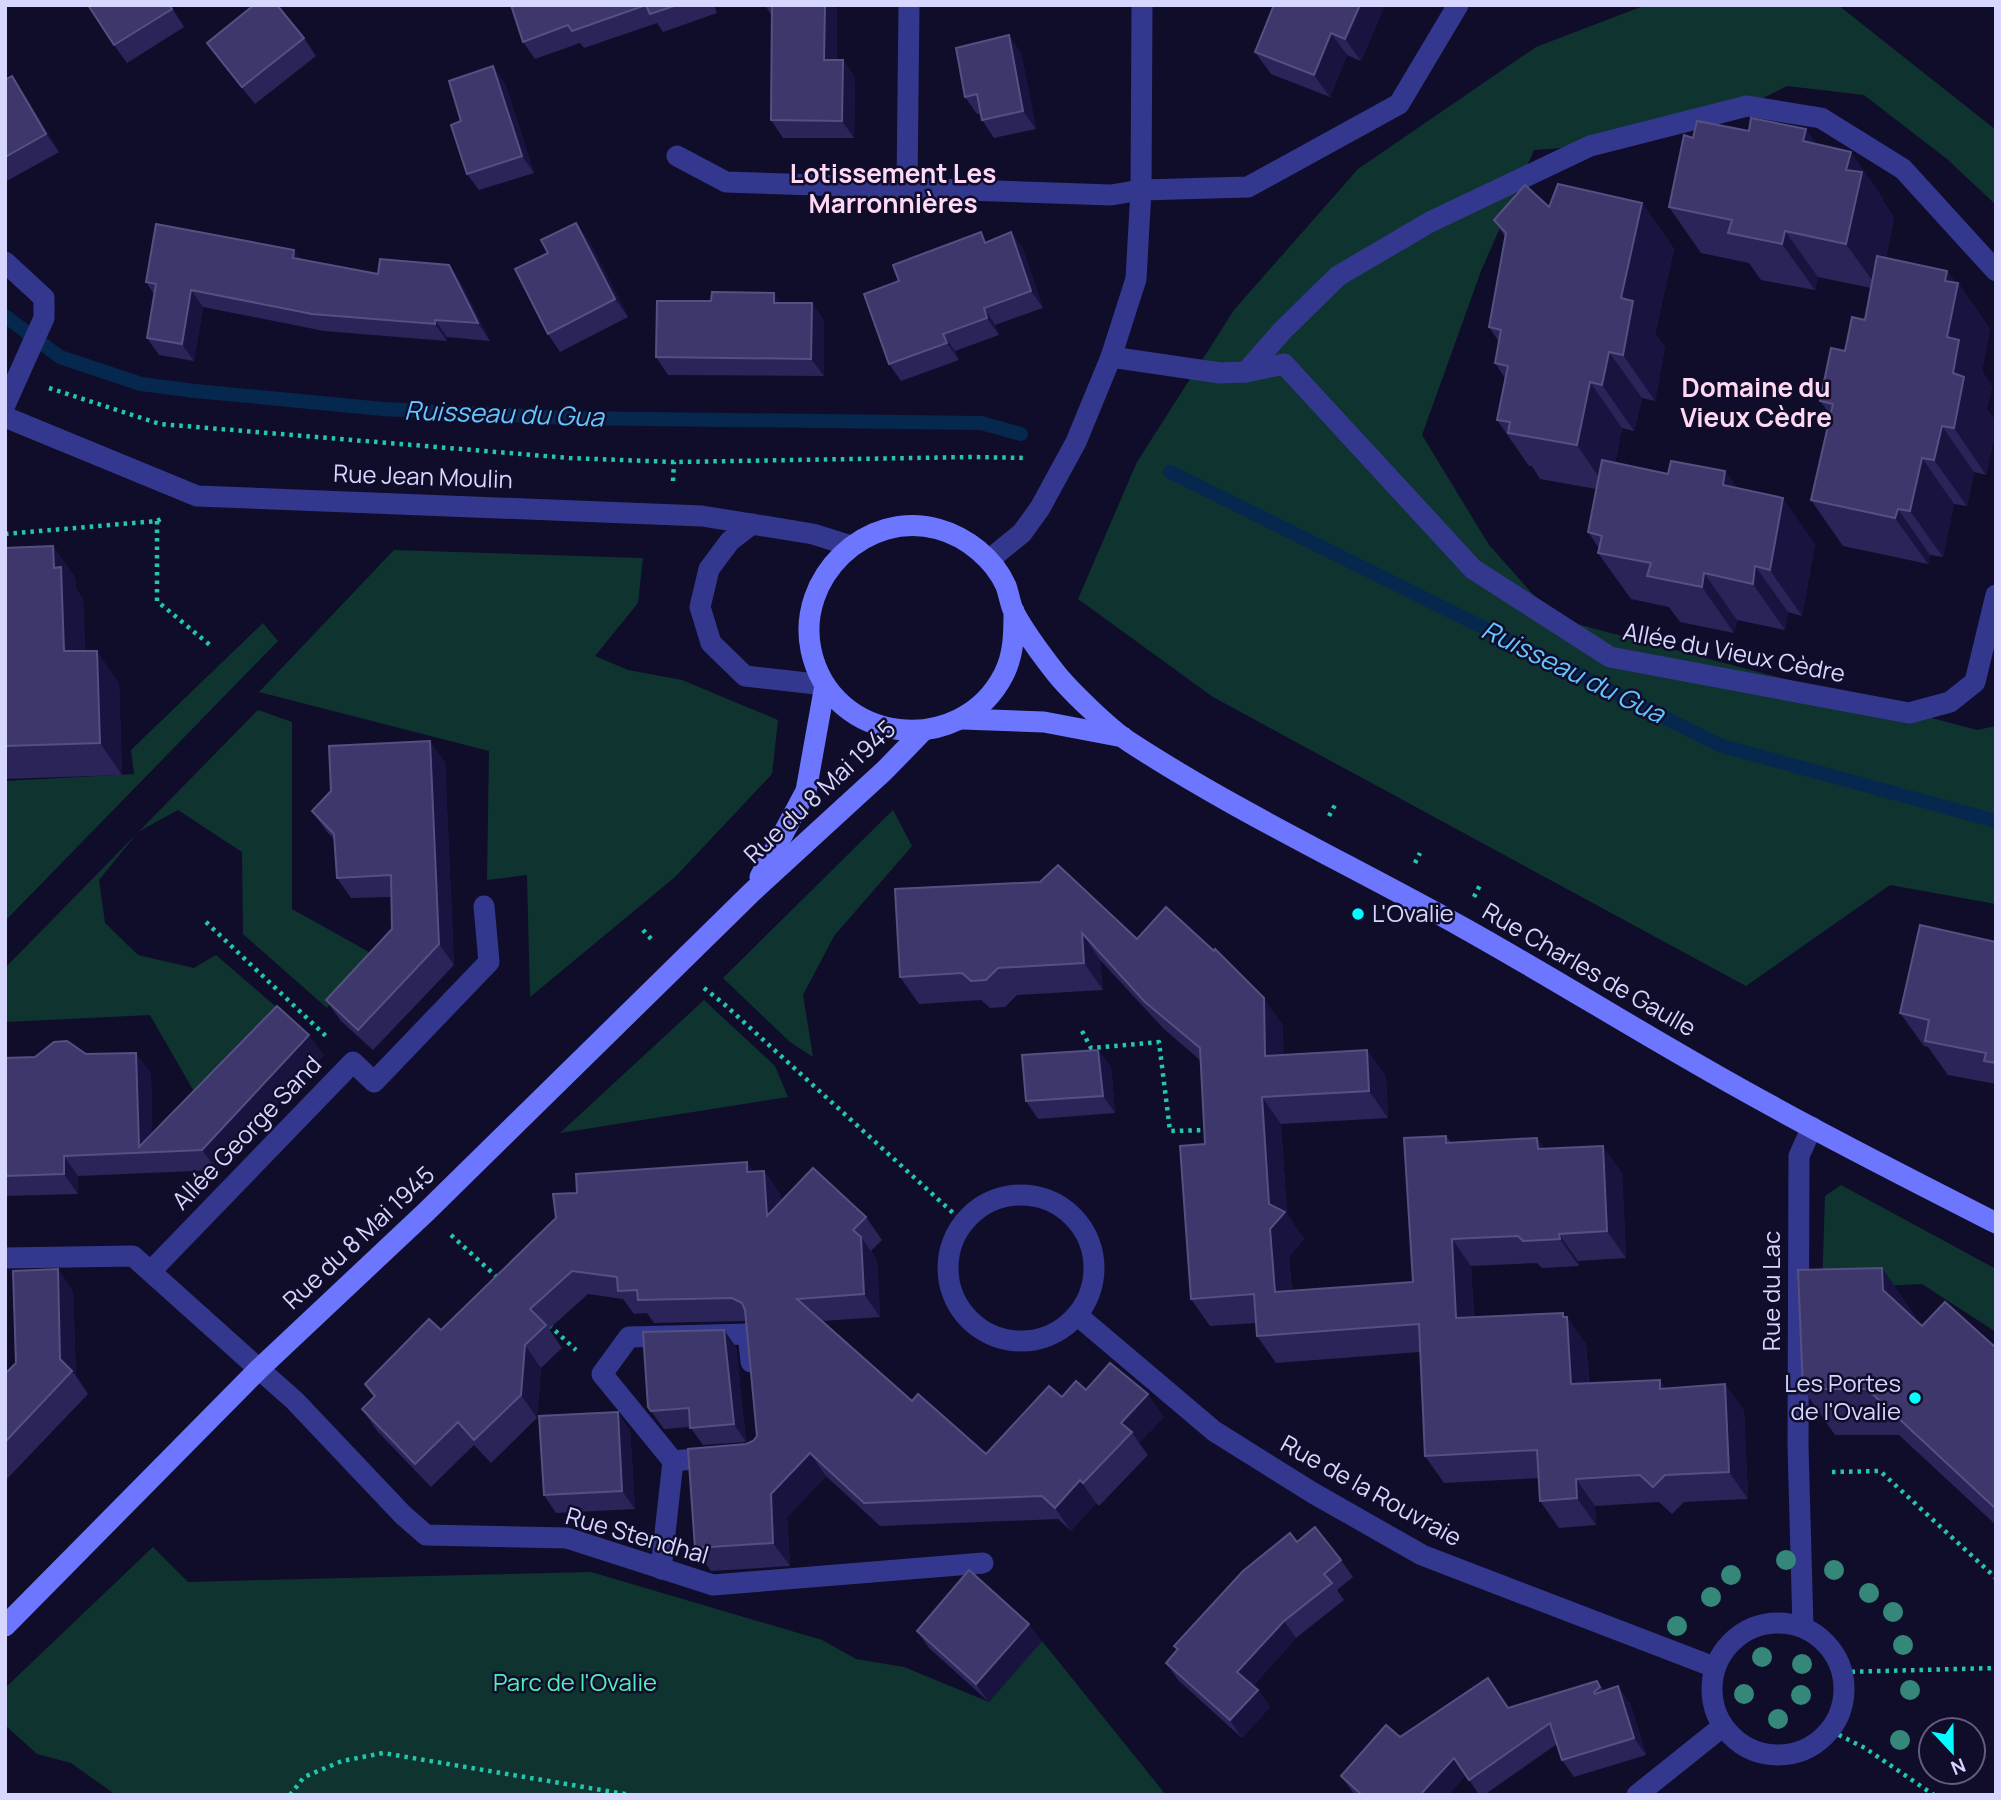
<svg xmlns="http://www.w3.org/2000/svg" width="2001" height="1800" viewBox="0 0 2001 1800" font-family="Manrope,sans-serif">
<rect width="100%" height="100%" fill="#100d2a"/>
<g fill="#0f3430">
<path d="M1646 5H1838L1996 130V205L1947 159 1864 95 1787 86 1747 106 1590 146 1534 150 1481 271 1422 435 1489 545 1554 618 1977 730 1996 726V904L1890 885 1746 986 1213 697 1078 599 1137 462 1234 310 1358 169 1536 47Z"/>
<path d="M394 550 643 558 638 603 595 656 628 670 682 680 778 720 772 774 675 877 530 997 527 875 487 880 489 751 259 692Z"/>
<path d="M263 623 278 641 5 921V781L134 774 131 750Z"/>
<path d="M258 710 292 722V909L369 952 327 1008 243 934 242 852 178 810 138 832 99 880 105 923 138 955 194 968 216 955 282 1012 196 1095 150 1015 5 1022V968Z"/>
<path d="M893 810 912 846 834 936 803 995 813 1057 790 1042 723 978Z"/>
<path d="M704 1000 775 1066 788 1097 560 1133Z"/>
<path d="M1841 1185 1996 1269V1332L1922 1284 1822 1289 1825 1196Z"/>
<path d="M153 1547 188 1582 591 1572 822 1640 856 1659 904 1667 989 1702 1042 1641 1166 1795H116L71 1763 37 1754 5 1725V1688Z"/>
</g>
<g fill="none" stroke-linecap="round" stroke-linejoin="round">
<g stroke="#06284f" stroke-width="14">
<path d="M5 316 60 357 141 384 195 391 383 409 567 418 981 423 1021 434"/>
<path d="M1170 472 1722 746 1996 821"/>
</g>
<g stroke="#22c7ae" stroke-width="4.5" stroke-dasharray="3.5 5" stroke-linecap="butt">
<path d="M49 388 160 424 569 458 674 462 972 457 1027 458"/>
<path d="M673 481 674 462"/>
<path d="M157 521V601L211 646"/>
<path d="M5 534 157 521 161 519"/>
<path d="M1329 816 1335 805"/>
<path d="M1415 863 1420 853"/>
<path d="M1474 897 1480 885"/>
<path d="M206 922 329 1039"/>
<path d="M643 930 653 941"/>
<path d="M704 988 724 1004 963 1222"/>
<path d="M1082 1031 1091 1048 1159 1042 1170 1131 1208 1130"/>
<path d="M451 1235 499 1279"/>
<path d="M549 1325 576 1350"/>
<path d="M1832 1472 1880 1471 1996 1578"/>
<path d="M1843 1672 1996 1668"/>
<path d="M1831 1731 1865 1748 1934 1795"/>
<path d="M290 1795 304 1777 342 1761 383 1753 631 1795"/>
</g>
<g stroke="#33388e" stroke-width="21">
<path d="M752 524 730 541 709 569 700 607 711 643 745 676 825 685"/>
<path d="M259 1369 295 1401 403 1515 426 1535 567 1538 713 1585 983 1563"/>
<path d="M673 1461 602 1374 629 1337 748 1334 751 1362"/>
<path d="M661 1569 673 1461 716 1457"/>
</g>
<g stroke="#33388e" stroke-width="21">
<path d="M677 156 726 182 1111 195 1141 190 1248 187 1399 104 1458 5"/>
<path d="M907 187 909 5"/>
<path d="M5 262 44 298V318L5 405"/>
<path d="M1111 357 1220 373 1246 372 1284 364 1473 569 1610 657 1909 713 1950 702 1975 682 1996 595"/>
<path d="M1246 372 1282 331 1338 276 1430 222 1590 146 1747 106 1821 118 1903 169 1996 271"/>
<path d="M5 417 197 496 702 516 813 534 851 546"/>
<path d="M989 560 1022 533 1040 508 1076 442 1111 357 1136 279 1141 190 1142 5"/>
<circle cx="1021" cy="1268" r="73"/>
<path d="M5 1258 133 1256 259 1369"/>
<path d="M151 1271 353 1062 374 1082 489 962 484 906"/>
<path d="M1077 1315 1214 1431 1313 1493 1422 1555 1714 1667"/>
<circle cx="1778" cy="1689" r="66"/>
<path d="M1803 1627 1798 1446 1799 1156 1812 1127"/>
<path d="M1637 1795 1722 1727"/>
</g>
<g stroke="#6d76ff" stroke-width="21">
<path d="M1014 611C1014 633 1014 654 1004 674 961 759 831 745 811 650 796 578 866 509 938 529 967 537 994 559 1006 586 1009 594 1010 604 1014 612 1025 633 1041 654 1055 672 1069 690 1110 729 1128 741 1235 811 1351 865 1462 927 1566 985 1666 1049 1770 1105 1844 1146 1920 1184 1996 1223"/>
<path d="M962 719 1044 722 1123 737"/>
<path d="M760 877 806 791 825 685"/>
<path d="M5 1626 259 1369 426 1212 752 892 884 771 923 731"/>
</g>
</g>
<g fill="#358879">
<circle cx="1786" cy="1560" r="10"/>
<circle cx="1834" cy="1570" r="10"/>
<circle cx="1731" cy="1575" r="10"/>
<circle cx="1869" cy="1593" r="10"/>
<circle cx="1711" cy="1597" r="10"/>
<circle cx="1893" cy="1612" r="10"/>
<circle cx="1677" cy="1626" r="10"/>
<circle cx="1903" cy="1645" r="10"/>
<circle cx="1762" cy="1657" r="10"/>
<circle cx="1802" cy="1664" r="10"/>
<circle cx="1910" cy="1690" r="10"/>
<circle cx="1744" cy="1694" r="10"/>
<circle cx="1801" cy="1695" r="10"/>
<circle cx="1778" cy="1719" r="10"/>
<circle cx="1900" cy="1740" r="10"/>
</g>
<g fill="#2a2459">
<path d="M170 5 184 27 127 63 114 45Z"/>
<path d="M511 5H714L717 13 663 32 657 23 584 48 580 43 535 59 523 42Z"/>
<path d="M765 5H837V60H843L855 78 854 138H783L771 120 772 16Z"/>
<path d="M1274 5H1385L1361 61 1347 55 1330 97 1271 74 1255 52Z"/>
<path d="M304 38 316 56 255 104 220 61 207 43Z"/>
<path d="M1021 53 1036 129 994 138 982 120 980 114H977L965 97Z"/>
<path d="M5 80 24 94 59 152 5 182Z"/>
<path d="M505 83 534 173 479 190 467 174 461 121Z"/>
<path d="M1693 138 1817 144 1883 198V201L1894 218 1886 258 1947 271 1955 282 1958 283 1990 329 1982 371 1992 386 1987 409 1996 422V428L1986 475 1974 472 1967 506 1954 504 1943 557 1930 555 1928 564 1843 546 1811 500 1831 416 1820 401 1845 351 1865 320 1871 288 1818 277 1815 290 1761 280 1749 263 1701 253 1669 207Z"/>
<path d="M1642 203 1674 249 1655 334 1665 347 1655 401 1642 398 1634 431 1622 428 1615 463 1668 474 1725 471 1737 488 1815 544 1802 616 1788 612 1785 630 1737 620 1734 633 1680 622 1669 607 1631 599 1598 553 1599 548 1588 532 1596 489 1540 479 1532 466H1529L1497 420 1505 378 1495 363 1499 342 1489 327 1505 237 1494 220 1549 207Z"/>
<path d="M1011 232 1023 249 1043 308 995 325 999 335 955 351 959 360 901 381 889 364 899 281Z"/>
<path d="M589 241 628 317 560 352 548 334Z"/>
<path d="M300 259 378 274 449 265 461 283 490 341 447 337V341L324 331 203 307 194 361 159 355 147 338 154 294 146 282Z"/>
<path d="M781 303H812L824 321V376L668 375 656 357Z"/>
<path d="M53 546 75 578 76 589 83 599 85 651 119 683 122 775 5 779V548Z"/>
<path d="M445 762 454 965 373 1050 341 1021 326 1000 392 929 391 897 351 898 337 878 335 840 327 832 312 811Z"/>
<path d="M895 889 1137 939 1283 1025V1055L1367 1050 1386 1077 1388 1118 1281 1124 1287 1214 1304 1239 1289 1257 1292 1290 1413 1282 1446 1136 1451 1142 1545 1148 1622 1173 1626 1258 1578 1261 1579 1266 1542 1268 1537 1263 1471 1266 1474 1317H1565L1586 1344 1589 1383 1666 1389 1725 1384 1744 1411 1748 1499 1684 1502 1672 1514 1659 1502 1595 1506 1596 1525 1559 1528 1540 1501 1539 1478 1444 1483 1425 1456 1420 1352 1276 1363 1257 1336 1256 1323 1210 1326 1191 1299 1205 1144 1200 1060 1164 1029 1100 960 1103 990 1017 995 1005 1007 990 1008 981 1000 919 1004 900 977Z"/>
<path d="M1996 942V1084L1948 1075 1928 1047 1924 1046 1900 1013Z"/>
<path d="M1098 1050 1111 1067 1115 1113 1038 1119 1026 1101Z"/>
<path d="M86 1054 151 1073 152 1134 324 1055 217 1170 78 1176V1194L5 1196V1058Z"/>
<path d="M764 1171 780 1194 781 1202 866 1217 882 1240 871 1251 877 1260 880 1317 823 1321 912 1401 986 1454 1062 1397 1086 1390 1164 1417 1139 1443 1148 1455 1099 1506 1096 1503 1071 1531 1058 1519 880 1526 826 1476 787 1517 790 1566 711 1571 695 1548 746 1444 753 1441 757 1436 746 1321 654 1323 647 1313 634 1314 623 1299 588 1294 549 1329 562 1348 541 1368 537 1418 491 1463 474 1445 431 1487 378 1432 362 1409 374 1397 365 1384 441 1330 556 1218 577 1193Z"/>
<path d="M58 1269 73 1292 76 1376 88 1394 5 1481V1374L16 1363Z"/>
<path d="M1914 1314 1915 1319 1922 1326 1996 1348V1525L1899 1435H1835L1803 1389Z"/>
<path d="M724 1330 736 1347 746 1442 703 1445 690 1427 664 1429 648 1407Z"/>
<path d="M630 1430 635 1509 556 1513 544 1495Z"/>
<path d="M1297 1542 1341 1560 1353 1577 1337 1590 1344 1600 1296 1638 1253 1686 1258 1690 1270 1707 1242 1738 1178 1680 1166 1663 1177 1650 1174 1646Z"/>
<path d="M917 1631 1042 1641 989 1702 929 1648Z"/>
<path d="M1597 1681 1604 1691 1630 1703 1646 1755 1574 1777 1562 1760 1557 1744 1484 1795H1479L1466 1775 1448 1795H1355L1341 1776 1400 1737 1508 1708Z"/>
</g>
<g fill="#18133f">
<path d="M825 5H837V78L824 60Z"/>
<path d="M1360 5H1385L1361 61 1345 39Z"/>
<path d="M1331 33 1347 55 1330 97 1314 75Z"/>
<path d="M1009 35 1021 53 1036 129 1023 111Z"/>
<path d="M843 60 855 78 854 138 842 121Z"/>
<path d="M493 66 505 83 534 173 522 156Z"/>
<path d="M12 76 24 94 59 152 46 134Z"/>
<path d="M1806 129 1839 175 1803 141Z"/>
<path d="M1851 152 1883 198V201L1894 218 1879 290 1846 244V170Z"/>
<path d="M1642 203 1674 249 1655 334 1665 347 1655 401 1623 355 1621 298Z"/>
<path d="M576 223 589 241 628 317 615 299Z"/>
<path d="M1785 231 1818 277 1815 290 1782 244Z"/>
<path d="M1011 232 1023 249 1043 308 1031 291Z"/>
<path d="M294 250 306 268 293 258Z"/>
<path d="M449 265 461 283 490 341 478 323Z"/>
<path d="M1947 271 1957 285 1958 283 1990 329 1982 371 1992 386 1987 409 1996 422V428L1986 475 1954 428 1953 373 1947 337 1945 281Z"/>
<path d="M191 290 203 307 194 361 182 344Z"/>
<path d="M774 293 786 311 774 303Z"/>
<path d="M812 303 824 321V376L811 359Z"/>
<path d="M984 308 995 325 999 335 987 318Z"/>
<path d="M435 320 447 337V341L435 324Z"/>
<path d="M943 334 955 351 959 360 947 343Z"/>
<path d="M1609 352 1642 398 1634 431 1602 385Z"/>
<path d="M1590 382 1622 428 1609 492 1577 445Z"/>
<path d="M1942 426 1974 472 1967 506 1934 460Z"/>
<path d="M1922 458 1954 504 1943 557 1910 511Z"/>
<path d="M1725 471 1758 518 1723 485Z"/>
<path d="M1783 498 1815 544 1802 616 1770 570Z"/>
<path d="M1898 509 1930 555 1928 564 1895 518Z"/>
<path d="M53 546 75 578 76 589 83 599 87 683 64 651 54 568Z"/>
<path d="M1755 566 1788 612 1785 630 1753 584Z"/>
<path d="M1704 573 1737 620 1734 633 1702 587Z"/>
<path d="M97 651 119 683 122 775 100 743Z"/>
<path d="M430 741 445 762 454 965 439 944Z"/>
<path d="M1082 933 1100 960 1103 990 1084 963Z"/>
<path d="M1264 998 1283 1025 1284 1083 1265 1056Z"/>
<path d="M309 1035 324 1055 217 1170 202 1150Z"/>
<path d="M1098 1050 1111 1067 1115 1113 1103 1096Z"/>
<path d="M1367 1050 1386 1077 1388 1118 1369 1091Z"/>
<path d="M136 1053 151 1073 153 1152 139 1147Z"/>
<path d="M1262 1097 1281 1124 1287 1214 1304 1239 1289 1257 1294 1319 1275 1292Z"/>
<path d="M1537 1138 1556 1165 1538 1149Z"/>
<path d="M1603 1146 1622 1173 1626 1258 1607 1231Z"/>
<path d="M64 1156 78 1176V1194L64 1174Z"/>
<path d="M747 1162 763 1185 747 1172Z"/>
<path d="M764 1171 780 1194 783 1239 767 1216Z"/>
<path d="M1559 1234 1578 1261 1579 1266 1560 1239Z"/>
<path d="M861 1237 877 1260 880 1317 864 1294Z"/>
<path d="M1452 1239 1471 1266 1475 1345 1456 1318Z"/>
<path d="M1882 1268 1914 1314 1915 1336 1883 1290Z"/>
<path d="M58 1269 73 1292 76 1376 60 1359Z"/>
<path d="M1563 1313 1568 1320 1567 1317 1586 1344 1590 1411 1571 1384Z"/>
<path d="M724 1330 736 1347 746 1442 734 1424Z"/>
<path d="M525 1345 541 1368 537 1418 521 1395Z"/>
<path d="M1660 1380 1679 1407 1660 1389Z"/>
<path d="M1725 1384 1744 1411 1748 1499 1729 1472Z"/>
<path d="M1148 1394 1164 1417 1139 1443 1132 1432 1121 1423Z"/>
<path d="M618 1412 630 1430 635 1509 622 1491Z"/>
<path d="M810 1453 826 1476 787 1517 790 1566 773 1543 771 1494Z"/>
<path d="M1576 1479 1595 1506 1596 1525 1577 1498Z"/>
<path d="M1080 1480 1096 1503 1071 1531 1055 1508Z"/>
<path d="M1284 1621 1296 1638 1250 1689 1237 1672Z"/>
<path d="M1029 1624 1042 1641 989 1702 976 1684Z"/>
<path d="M1618 1686 1630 1703 1646 1755 1634 1738Z"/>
<path d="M1258 1690 1270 1707 1242 1738 1230 1720Z"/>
<path d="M1454 1758 1466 1775 1448 1795H1420Z"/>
</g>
<g fill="#3d376b" stroke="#555082" stroke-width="2">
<path d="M88 5H169L172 9 114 45Z"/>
<path d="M254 5H277L304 38 242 87 207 43Z"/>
<path d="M511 5H677L650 14 646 5 572 31 568 25 523 42Z"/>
<path d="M772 5H825L824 60H843L842 121 771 120Z"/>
<path d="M1274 5H1360L1345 39 1331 33 1314 75 1255 52Z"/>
<path d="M1009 35 1023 111 982 120 977 94 965 97 956 48Z"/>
<path d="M493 66 522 156 467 174 451 125 461 121 449 81Z"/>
<path d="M12 76 46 134 5 157V80Z"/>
<path d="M1751 118 1806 129 1803 141 1851 152 1846 170 1862 172 1846 244 1785 231 1782 244 1728 233 1732 220 1669 207 1684 135 1693 138 1697 121 1749 131Z"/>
<path d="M1558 184 1642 203 1621 298 1633 301 1623 355 1609 352 1602 385 1590 382 1577 445 1508 433 1510 422 1497 420 1508 366 1495 363 1501 330 1489 327 1506 233 1494 220 1525 185 1549 207Z"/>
<path d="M576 223 615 299 548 334 515 269 548 253 541 240Z"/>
<path d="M156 224 294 250 293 258 378 274 380 259 449 265 478 323 435 320V324L312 314 191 290 182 344 147 338 156 284 146 282Z"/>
<path d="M981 232 985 243 1011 232 1031 291 984 308 987 318 943 334 947 343 889 364 864 294 899 281 893 265Z"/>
<path d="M1877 256 1947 271 1945 281 1958 283 1947 337 1959 340 1953 373 1964 377 1954 428 1942 426 1934 460 1922 458 1910 511 1898 509 1895 518 1811 500 1833 404 1820 401 1831 348 1845 351 1852 317 1865 320Z"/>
<path d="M712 292 774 293V303H812L811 359 656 357 657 301H711Z"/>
<path d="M1602 460 1668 474 1671 461 1725 471 1723 485 1783 498 1770 570 1755 566 1753 584 1704 573 1702 587 1647 576 1651 563 1598 553 1602 536 1588 532Z"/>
<path d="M53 546 54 568 61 567 64 651H97L100 743 5 746V548Z"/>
<path d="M430 741 439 944 358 1030 326 1000 392 929 391 875 337 878 334 834 312 811 331 791 329 746Z"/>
<path d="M1058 865 1137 939 1166 907 1214 951 1215 949 1264 998 1265 1056 1367 1050 1369 1091 1262 1097 1269 1204 1285 1212 1270 1229 1275 1292 1413 1282 1404 1138 1446 1136V1143L1537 1138 1538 1149 1603 1146 1607 1231 1559 1234 1560 1239 1523 1241 1518 1236 1452 1239 1456 1318 1563 1313V1317H1567L1571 1384 1660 1380V1389L1725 1384 1729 1472 1665 1475 1653 1487 1640 1475 1576 1479 1577 1498 1540 1501 1537 1450 1425 1456 1419 1324 1257 1336 1254 1294 1191 1299 1180 1146 1205 1144 1200 1048 1145 1002 1082 933 1084 963 998 968 986 980 971 981 962 973 900 977 895 889 1040 882Z"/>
<path d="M1920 925 1996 942V1063L1984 1061 1986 1053 1925 1041 1929 1020 1900 1013Z"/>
<path d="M277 1006 309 1035 202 1150 64 1156V1174L5 1176V1058L35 1057 54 1042 67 1041 86 1054 136 1053 139 1147Z"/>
<path d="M1098 1050 1103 1096 1026 1101 1022 1055Z"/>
<path d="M747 1162V1172L764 1171 767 1216 813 1168 866 1217 853 1230 861 1237 864 1294 797 1299 912 1401 918 1394 986 1454 1049 1386 1062 1397 1076 1381 1086 1390 1110 1363 1148 1394 1121 1423 1132 1432 1083 1483 1080 1480 1055 1508 1042 1496 864 1503 810 1453 771 1494 773 1543 695 1548 688 1449 746 1444 753 1441 757 1436 745 1310 742 1303 732 1298 638 1300 637 1290 618 1291 617 1277 572 1271 530 1309 546 1325 525 1345 521 1395 474 1440 458 1422 415 1464 362 1409 375 1396 365 1384 429 1319 441 1330 556 1218 553 1194 577 1193 576 1174Z"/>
<path d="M1882 1268 1883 1290 1922 1326 1945 1302 1996 1348V1509L1867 1389H1803L1798 1270Z"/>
<path d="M58 1269 60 1359 72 1371 5 1442V1374L16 1363 13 1271Z"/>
<path d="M724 1330 734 1424 690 1428 689 1408 651 1411 648 1407 643 1332Z"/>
<path d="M618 1412 622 1491 544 1495 539 1416Z"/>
<path d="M1315 1527 1341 1560 1324 1574 1332 1583 1284 1621 1237 1672 1258 1690 1230 1720 1166 1663 1178 1649 1174 1646 1243 1571 1290 1533 1297 1542Z"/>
<path d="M969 1570 1029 1624 976 1684 917 1631Z"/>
<path d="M1488 1678 1508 1708 1597 1681 1600 1687 1594 1692 1595 1694 1618 1686 1634 1738 1562 1760 1550 1723 1469 1780 1454 1758 1420 1795H1362L1341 1776 1386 1725 1400 1737Z"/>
</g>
<g fill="#02fcff" stroke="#100d2a" stroke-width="2.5">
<circle cx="1358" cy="914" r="7"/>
<circle cx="1915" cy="1398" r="7"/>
</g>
<g text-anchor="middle" stroke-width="5" stroke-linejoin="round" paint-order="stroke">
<g font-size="24" fill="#d7d6ff" stroke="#100d2a">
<text transform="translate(423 477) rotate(2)" y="8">Rue Jean Moulin</text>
<text transform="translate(1734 653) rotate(11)" y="8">Allée du Vieux Cèdre</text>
<text transform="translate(820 792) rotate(-43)" y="8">Rue du 8 Mai 1945</text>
<text transform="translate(1589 970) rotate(30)" y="8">Rue Charles de Gaulle</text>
<text transform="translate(247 1133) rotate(-46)" y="8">Allée George Sand</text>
<text transform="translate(359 1238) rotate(-43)" y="8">Rue du 8 Mai 1945</text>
<text transform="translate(1772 1291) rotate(-90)" y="8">Rue du Lac</text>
<text transform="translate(1371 1491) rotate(29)" y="8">Rue de la Rouvraie</text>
<text transform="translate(637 1536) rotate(16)" y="8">Rue Stendhal</text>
</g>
<g font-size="24" fill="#d7d6ff" stroke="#100d2a" text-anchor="start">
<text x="1372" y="922">L'Ovalie</text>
<text x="1901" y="1392" text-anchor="end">Les Portes<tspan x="1901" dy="28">de l'Ovalie</tspan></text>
</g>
<g font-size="24" fill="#54edb9" stroke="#100d2a">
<text x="575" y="1691">Parc de l'Ovalie</text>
</g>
<g font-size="26" font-weight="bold" fill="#ffd8f4" stroke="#100d2a">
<text x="893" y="183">Lotissement Les<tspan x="893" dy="30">Marronnières</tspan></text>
<text x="1756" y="397">Domaine du<tspan x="1756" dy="30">Vieux Cèdre</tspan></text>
</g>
<g font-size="26" font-style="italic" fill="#64c5ff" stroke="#100d2a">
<text transform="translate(504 414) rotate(2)" y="9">Ruisseau du Gua</text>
<text transform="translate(1573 672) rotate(26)" y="9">Ruisseau du Gua</text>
</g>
</g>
<rect width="2001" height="1800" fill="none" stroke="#d7d6ff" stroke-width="14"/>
<g transform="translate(1952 1751) rotate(158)"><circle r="33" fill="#100d2a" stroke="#605d7f" stroke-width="2"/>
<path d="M0-5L12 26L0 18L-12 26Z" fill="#02fcff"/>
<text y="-10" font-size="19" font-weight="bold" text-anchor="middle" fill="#d7d6ff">N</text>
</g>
</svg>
